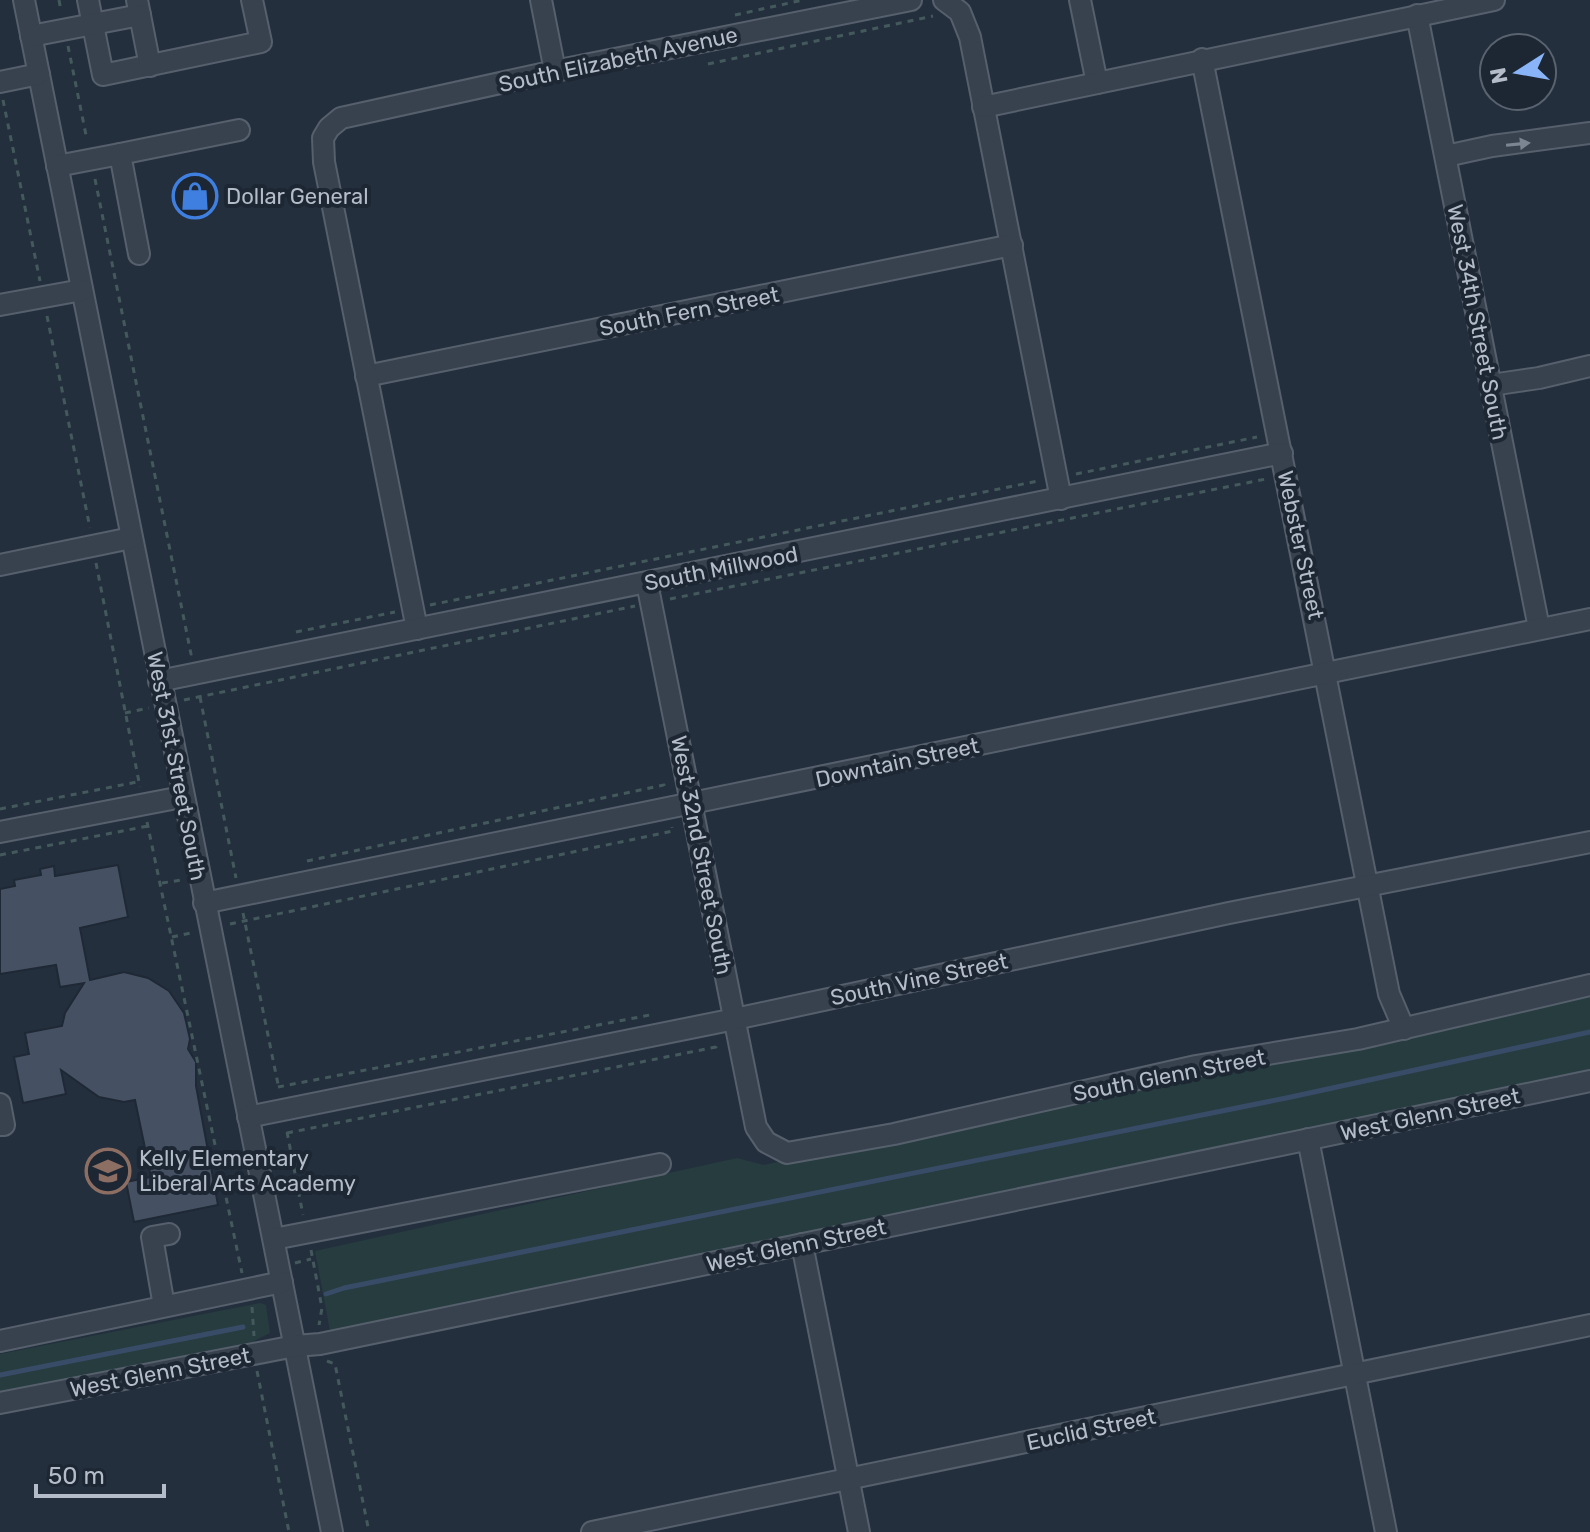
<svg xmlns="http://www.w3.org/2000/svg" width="1590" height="1532" viewBox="0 0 1590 1532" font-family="Rubik,sans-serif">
<rect width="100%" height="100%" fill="#242f3e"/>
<g fill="#263c3f">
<path d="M1590 992V1072L330 1331 315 1251 737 1158 764 1165 1391 1027Z"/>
<path d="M260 1303 266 1305 270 1333 252 1342 0 1392V1354Z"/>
</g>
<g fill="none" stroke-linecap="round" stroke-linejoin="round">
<g stroke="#394c67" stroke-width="5">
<path d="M326 1294 344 1288 1291 1097 1590 1032"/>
<path d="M0 1375 243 1327"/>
</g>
</g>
<path fill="#455162" stroke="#1f2835" stroke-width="2" d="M118 865 128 917 80 928 90 980 124 972 148 978 169 991 184 1013 190 1039 188 1049 196 1062V1086L218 1205 134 1222 126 1182 151 1177 135 1100 124 1102 99 1097 61 1070 66 1094 23 1103 14 1057 29 1054 25 1033 62 1026 65 1013 84 983 60 987 56 965 0 974V889L15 886 14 880 41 875 40 869 54 866 55 876Z"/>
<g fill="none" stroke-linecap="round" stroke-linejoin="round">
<g stroke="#565f6c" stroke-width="24">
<g id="minor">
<path d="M24 0 332 1532"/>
<path d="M88 0 103 75 261 42 252 0"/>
<path d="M137 0 150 66"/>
<path d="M541 0 555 71"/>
<path d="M944 0 960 12 970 37 1061 499"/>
<path d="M1080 0 1097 83"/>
<path d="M1417 15 1539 628"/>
<path d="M31 36 140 15"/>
<path d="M1202 59 1389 994 1404 1029"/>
<path d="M0 82 39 74"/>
<path d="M983 107 1494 0"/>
<path d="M1446 156 1492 146 1590 133"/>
<path d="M57 166 120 154"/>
<path d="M139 254 120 154 239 130"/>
<path d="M0 305 82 290"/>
<path d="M366 376 1012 245"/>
<path d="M1491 385 1539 378 1590 366"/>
<path d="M0 565 131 538"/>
<path d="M647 583 756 1127 766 1142 787 1153 894 1134 1196 1066 1358 1039 1590 985"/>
<path d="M417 629 324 162 323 138 329 128 341 118 555 71 911 0"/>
<path d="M159 681 1282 453"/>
<path d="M0 832 182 797"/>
<path d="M204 903 1590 619"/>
<path d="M0 1104 4 1125H0"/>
<path d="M248 1117 735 1019 1229 913 1590 842"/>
<path d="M1308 1139 1386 1532"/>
<path d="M274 1239 660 1164"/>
<path d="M802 1244 859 1532"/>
<path d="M164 1306 152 1237 169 1234"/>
<path d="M0 1341 282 1282"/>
<path d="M0 1403 295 1346 320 1344 1590 1081"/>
<path d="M592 1532 1590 1325"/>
</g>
</g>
<g stroke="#44595c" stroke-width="3" stroke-dasharray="6 6" stroke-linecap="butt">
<path d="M59 0 61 11"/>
<path d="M735 15 803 0"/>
<path d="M68 46 87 140"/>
<path d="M708 64 933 16"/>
<path d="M3 100 40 281"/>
<path d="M95 179 191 654 195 653"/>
<path d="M47 316 90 528"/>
<path d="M1076 474 1257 437"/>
<path d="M96 563 140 787"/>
<path d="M670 599 1266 479"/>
<path d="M430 605 1038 481"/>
<path d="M296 632 395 612"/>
<path d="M200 697 236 878"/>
<path d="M184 700 635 606"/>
<path d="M125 713 149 708"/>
<path d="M0 809 137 782"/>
<path d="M147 822 242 1273"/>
<path d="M0 855 148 826"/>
<path d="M307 861 664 785 665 788"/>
<path d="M162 883 182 880"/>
<path d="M243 913 279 1089"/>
<path d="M230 924 673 831 672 827"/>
<path d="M172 937 191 933"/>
<path d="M278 1087 655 1014"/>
<path d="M287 1132 303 1215"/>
<path d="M287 1133 716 1047 715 1041"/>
<path d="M311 1250 322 1308 319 1325"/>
<path d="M295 1263 311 1259"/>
<path d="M252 1307 254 1336"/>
<path d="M327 1361 335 1364 369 1532"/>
<path d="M257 1371 289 1532"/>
</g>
<use href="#minor" stroke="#38414e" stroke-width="20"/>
</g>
<defs><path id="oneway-solid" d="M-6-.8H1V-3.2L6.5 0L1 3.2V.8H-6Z" transform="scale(2)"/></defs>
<use fill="#7c8592" href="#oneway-solid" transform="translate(1518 144) rotate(-6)"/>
<defs>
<g id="shop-ring" transform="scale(2.3)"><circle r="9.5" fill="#1d2633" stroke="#3f7fe0" stroke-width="1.5"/><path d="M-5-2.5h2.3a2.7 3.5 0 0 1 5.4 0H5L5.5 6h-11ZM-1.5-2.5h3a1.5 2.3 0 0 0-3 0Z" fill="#3f7fe0"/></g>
<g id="school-ring" transform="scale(2.3)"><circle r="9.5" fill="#1d2633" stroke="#8d6e63" stroke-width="1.5"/><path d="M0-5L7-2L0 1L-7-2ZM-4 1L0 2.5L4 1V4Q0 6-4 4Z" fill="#8d6e63"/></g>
</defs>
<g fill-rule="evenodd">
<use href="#shop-ring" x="195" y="196"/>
<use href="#school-ring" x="108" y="1171"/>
</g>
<g text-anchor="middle" stroke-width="8" stroke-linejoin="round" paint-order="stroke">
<g font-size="22" fill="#b4bcc9" stroke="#1d2633">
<text transform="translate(618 59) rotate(-12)" y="8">South Elizabeth Avenue</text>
<text transform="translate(689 311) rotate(-11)" y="8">South Fern Street</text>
<text transform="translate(1478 322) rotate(79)" y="8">West 34th Street South</text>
<text transform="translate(1301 545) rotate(78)" y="8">Webster Street</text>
<text transform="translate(721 568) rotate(-11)" y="8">South Millwood</text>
<text transform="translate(897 762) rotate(-12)" y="8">Downtain Street</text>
<text transform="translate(177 766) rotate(79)" y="8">West 31st Street South</text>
<text transform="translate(702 855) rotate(79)" y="8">West 32nd Street South</text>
<text transform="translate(919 979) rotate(-12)" y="8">South Vine Street</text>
<text transform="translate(1169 1075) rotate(-11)" y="8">South Glenn Street</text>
<text transform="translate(1430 1114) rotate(-12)" y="8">West Glenn Street</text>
<text transform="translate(796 1245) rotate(-12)" y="8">West Glenn Street</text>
<text transform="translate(160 1372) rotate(-11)" y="8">West Glenn Street</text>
<text transform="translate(1091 1429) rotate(-12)" y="8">Euclid Street</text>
</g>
<g font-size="22" fill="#b4bcc9" stroke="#1d2633" text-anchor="start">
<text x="226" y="204">Dollar General</text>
<text x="139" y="1166">Kelly Elementary<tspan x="139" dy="25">Liberal Arts Academy</tspan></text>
</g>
</g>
<g transform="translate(1518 72) rotate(259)"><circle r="38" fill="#1d2633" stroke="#59626f" stroke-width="2"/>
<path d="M0-6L14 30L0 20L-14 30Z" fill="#8ab4f8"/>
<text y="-12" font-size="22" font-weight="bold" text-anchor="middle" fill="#b4bcc9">N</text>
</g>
<path d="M36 1484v12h128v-12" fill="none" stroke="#b4bcc9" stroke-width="4"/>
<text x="48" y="1484" font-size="24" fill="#b4bcc9" stroke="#1d2633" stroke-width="6" paint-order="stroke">50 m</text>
</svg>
